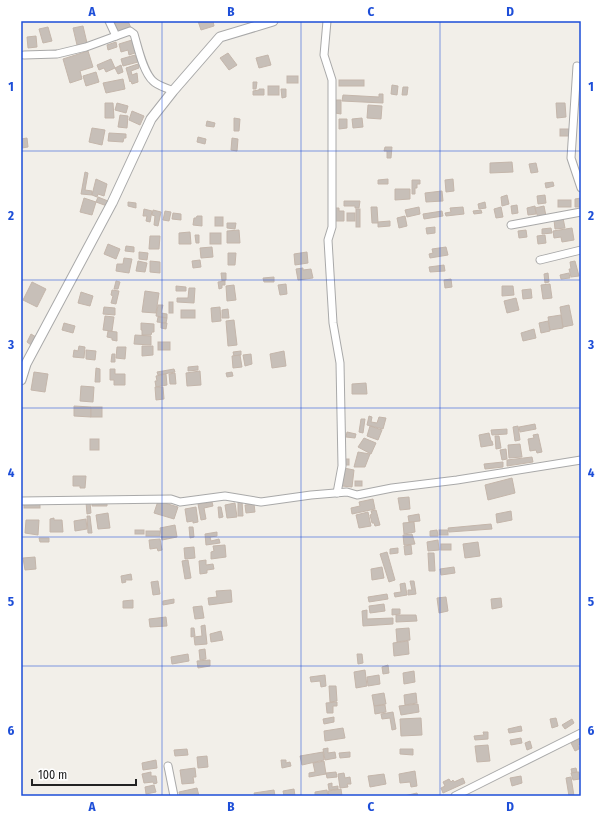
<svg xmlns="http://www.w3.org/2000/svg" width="602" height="817" viewBox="0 0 602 817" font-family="'Fira Sans Condensed',sans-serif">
<rect width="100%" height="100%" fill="#f2efe9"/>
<g fill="#c7bfb8" stroke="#c4b6ab">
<path d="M114 21H128L131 28 118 32Z"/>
<path d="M198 21H213L214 26 201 30Z"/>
<path d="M83 26 87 43 77 45 73 28Z"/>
<path d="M48 27 52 41 43 43 39 29Z"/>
<path d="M36 36 37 47 28 48 27 37Z"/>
<path d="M132 40 135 53 129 55 128 50 121 52 119 44Z"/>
<path d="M116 42 117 47 108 50 107 45Z"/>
<path d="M88 51 93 67 80 71 82 79 70 83 63 59Z"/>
<path d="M228 53 237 65 229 70 220 58Z"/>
<path d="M135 55 138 62 123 66 121 59Z"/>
<path d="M268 55 271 65 259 68 256 58Z"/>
<path d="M111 59 115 68 106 72 104 68 99 70 97 65Z"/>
<path d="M138 64 139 68 131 71 132 75 137 73 138 82 132 84 131 81 130 82 126 68Z"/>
<path d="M121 65 123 72 118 74 115 68Z"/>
<path d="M96 72 99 82 86 86 83 76Z"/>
<rect x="287" y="76" width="11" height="7"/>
<path d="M123 79 125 89 106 93 103 83Z"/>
<rect x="339" y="80" width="25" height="6"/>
<path d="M253 82H257L256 89H253Z"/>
<path d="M392 85 398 86 397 95 391 94Z"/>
<rect x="268" y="86" width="11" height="9"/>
<path d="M403 87H408L407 95H402Z"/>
<path d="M259 89H264V95H253V91L259 90Z"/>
<path d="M281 89H286V97L282 98Z"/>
<path d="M379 94H383V103L342 101 343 95 379 97Z"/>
<path d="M336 100H341V114L335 113Z"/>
<path d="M105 103H113L114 118H105Z"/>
<path d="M117 103 128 106 126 113 115 110Z"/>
<path d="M556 103H565L566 117 557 118Z"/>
<path d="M368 105 382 106 381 119 367 118Z"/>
<path d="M132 111 144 116 140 125 129 120Z"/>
<path d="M120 115 128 116 127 128 118 127Z"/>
<path d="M234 118 240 119 239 131H234Z"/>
<path d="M362 118 363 127 353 128 352 119Z"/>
<path d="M339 119H347V128L339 129Z"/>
<path d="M207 121 215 123 214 127 206 126Z"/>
<path d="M92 128 105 130 102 145 89 142Z"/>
<rect x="560" y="129" width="11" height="7"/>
<path d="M109 133 126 134V138H124L123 142 108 141Z"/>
<path d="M198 137 206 139 205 144 197 142Z"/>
<path d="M27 138 28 147 22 148 21 139Z"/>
<path d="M232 138 238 139 237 151 231 150Z"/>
<path d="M385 147H392L391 158H387V151H384Z"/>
<path d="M512 162 513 172 490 173V163Z"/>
<path d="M536 163 538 172 531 173 529 164Z"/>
<path d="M85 172 88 173 85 190 92 191V195L81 194Z"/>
<path d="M96 179 107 184 104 196 98 194 97 197 92 195Z"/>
<path d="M388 179V184H378V180Z"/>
<path d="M453 179 454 191 446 192 445 180Z"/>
<path d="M412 180H420V184H417V188H415V194H412Z"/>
<path d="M553 182 554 186 546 188 545 183Z"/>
<path d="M395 189H410V199L395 200Z"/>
<path d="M442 191 443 201 426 202 425 193Z"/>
<path d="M507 195 509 204 502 206 501 197Z"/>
<path d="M545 195 546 203 538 204 537 196Z"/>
<path d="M98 197 108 201 107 206 96 202Z"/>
<path d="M84 198 96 202 92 215 80 212Z"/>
<path d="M581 198V207H575V199Z"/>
<rect x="558" y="200" width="13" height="7"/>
<path d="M344 201H360L359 208H355V206H344Z"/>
<path d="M128 202 136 203V208L128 206Z"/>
<path d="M485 202 486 208 479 209 478 204Z"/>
<path d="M517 205 518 213 512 214 511 206Z"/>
<path d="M535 206 536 214 528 215 527 208Z"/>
<path d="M544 206 546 216 538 218 535 208Z"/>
<path d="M371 207H377L378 223H372Z"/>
<path d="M419 207 420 214 407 217 405 210Z"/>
<path d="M463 207 464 214 446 216 445 213 451 212 450 208Z"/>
<path d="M501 207 503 217 496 218 494 209Z"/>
<path d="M334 208H339V211H344V221H335Z"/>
<path d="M144 209 152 211 150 222 146 221 147 216H143Z"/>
<rect x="356" y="209" width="4" height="18"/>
<path d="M153 210 161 212 158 226 154 225 155 216 152 215Z"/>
<path d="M481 210 482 213 474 214 473 211Z"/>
<path d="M165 211 171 212 169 221 163 220Z"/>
<path d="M442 211 443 216 424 219 423 214Z"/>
<path d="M173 213 181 214V220L172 219Z"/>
<rect x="347" y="213" width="8" height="8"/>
<path d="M197 216H202V226L193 225 194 218H196Z"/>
<path d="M405 216 407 226 399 228 397 218Z"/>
<rect x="215" y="217" width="8" height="9"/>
<path d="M563 218 565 228 555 229 554 220Z"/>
<path d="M390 221V226L378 227V222Z"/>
<path d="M227 223H236L235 229 227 228Z"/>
<path d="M435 227V233L427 234 426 228Z"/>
<path d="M551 228 552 233 542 234V229Z"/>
<path d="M572 228 574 240 562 242 561 237 554 238 553 231Z"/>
<path d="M239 230 240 243H227V231Z"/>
<path d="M526 230 527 237 519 238 518 231Z"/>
<path d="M190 232 191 244H179V233Z"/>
<rect x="210" y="233" width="11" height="11"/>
<path d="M195 235H199V243H196Z"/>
<path d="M545 235 546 243 538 244 537 236Z"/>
<path d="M150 236H160L159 249H149Z"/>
<path d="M108 244 120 249 116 259 104 254Z"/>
<path d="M126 246 134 247V252L125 251Z"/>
<path d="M212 247 213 257 201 258 200 248Z"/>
<path d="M446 247 448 255 430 258 429 254 433 253 432 249Z"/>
<path d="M139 252 148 253 147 260 139 259Z"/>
<path d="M307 252 308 263 295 265 294 254Z"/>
<path d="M228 253H236L235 265H228Z"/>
<path d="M124 258 132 259 129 273 116 271 117 264H123Z"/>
<path d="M200 260 201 267 193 268 192 261Z"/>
<path d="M138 261 147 263 145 272 136 271Z"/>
<path d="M150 261 160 262V273L150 272Z"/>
<path d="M575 261 579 276 571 277 569 269H571L570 262Z"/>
<path d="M444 265 445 271 430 272 429 267Z"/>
<path d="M303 268V270L311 269 313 278 298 280 296 269Z"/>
<path d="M221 273H226V280L222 281Z"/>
<path d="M548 273 549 282 545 283 544 274Z"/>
<path d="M569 273 570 278 561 279 560 275Z"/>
<path d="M274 277V282H264L263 278Z"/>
<path d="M451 279 452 287 445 288 444 280Z"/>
<path d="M116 281 120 282 118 289H114Z"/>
<path d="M225 281V285H222V288L219 289 218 282Z"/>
<path d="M32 282 46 289 37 307 23 300Z"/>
<path d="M286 284 287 294 280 295 278 285Z"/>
<path d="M550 284 552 298 543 299 541 285Z"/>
<path d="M234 285 236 300 227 301 226 286Z"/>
<path d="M176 286 186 287V291H176Z"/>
<path d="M502 286H513L514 295 502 296Z"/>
<path d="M189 288H195L194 303 177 302V298H188Z"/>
<path d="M531 289 532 298 523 299 522 290Z"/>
<path d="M112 290 119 291 116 304 111 303 113 296 111 295Z"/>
<path d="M145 291 159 293 156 313 142 312Z"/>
<path d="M81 292 93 296 90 306 78 303Z"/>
<path d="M516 298 519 310 507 313 504 301Z"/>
<rect x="169" y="302" width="4" height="11"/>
<path d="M158 305H163L161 313 167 314V318L156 316Z"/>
<path d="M569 305 573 325 563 327 560 307Z"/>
<path d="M104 307 115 308V315L103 314Z"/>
<path d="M220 307 221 321 212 322 211 308Z"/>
<path d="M228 309 229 318H222V310Z"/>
<rect x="181" y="310" width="14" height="8"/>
<path d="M561 315 563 328 550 330 548 317Z"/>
<path d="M105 316 114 317 112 331 103 330Z"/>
<path d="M158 317 167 318 166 323 157 322Z"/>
<path d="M234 320 237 345 228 346 226 321Z"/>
<path d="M548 321 550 331 541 333 539 323Z"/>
<path d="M64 323 75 326 73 333 62 330Z"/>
<path d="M141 323 154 324V332H152L151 335H142V330H141Z"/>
<path d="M161 323H167L166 329 161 328Z"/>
<path d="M534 329 536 338 523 341 521 333Z"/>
<path d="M108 331 117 332V341L112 340V338L107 337Z"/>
<path d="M31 334 36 337 31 345 27 342Z"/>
<path d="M135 335 151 336V345L134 344Z"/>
<rect x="158" y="342" width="12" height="8"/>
<path d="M79 346 85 347 84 358 73 357 74 350 78 351Z"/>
<path d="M142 346H153V355L142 356Z"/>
<path d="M117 347H126L125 359 116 358Z"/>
<path d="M86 350 96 351 95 360 86 359Z"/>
<path d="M241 351V355L234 356 233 352Z"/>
<path d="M284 351 286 366 272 368 270 354Z"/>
<path d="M112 354H115V362H111Z"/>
<path d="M251 354 252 364 245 366 243 355Z"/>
<path d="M240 355 242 367 233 368 232 356Z"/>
<path d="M198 366V370L188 371V367Z"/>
<path d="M96 368 100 369V382H95Z"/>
<path d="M110 369H115V374H125V385H114V380H110Z"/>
<path d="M174 369 175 372 158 375 157 372Z"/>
<path d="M200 371 201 385 187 386 186 373Z"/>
<path d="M34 372 48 374 45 392 31 390Z"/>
<path d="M232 372 233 376 227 377 226 373Z"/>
<path d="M175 373 176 384H170L169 374Z"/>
<path d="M166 374 167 385 156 387 155 381H157L156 376Z"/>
<path d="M366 383 367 394H352V384Z"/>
<path d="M81 386 94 387 93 402 80 401Z"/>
<path d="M155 387H163L164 399 156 400Z"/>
<path d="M74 406 91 407V417L74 416Z"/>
<rect x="91" y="407" width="11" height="10"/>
<path d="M369 416 372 417 371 422 377 423 379 417 386 418 383 429 367 425Z"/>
<path d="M361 419H365L363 433 359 432Z"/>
<path d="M535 424 536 429 520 432 519 427Z"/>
<path d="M370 426 382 430 378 440 367 436Z"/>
<path d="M518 426 520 440 515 441 513 427Z"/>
<path d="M507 429V434L492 435 491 430Z"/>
<path d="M347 432 356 434 355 438 346 437Z"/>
<path d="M489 433 491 441H492L493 445 481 447 479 435Z"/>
<path d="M538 434 542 452 537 453 536 450 530 451 528 439 534 438 533 435Z"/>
<path d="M495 436H499L501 448 496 449Z"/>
<path d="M364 438 376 443 371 454 358 447Z"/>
<rect x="90" y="439" width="9" height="11"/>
<path d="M520 444 522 457 509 458 508 445Z"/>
<path d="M506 449 507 459 502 460 500 450Z"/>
<path d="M358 452 370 454 365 467H354Z"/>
<path d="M532 457 533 462 507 466V460Z"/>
<rect x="345" y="459" width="4" height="6"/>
<path d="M503 462V467L485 469 484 464Z"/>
<path d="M344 468 354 470 352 487 342 486Z"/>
<path d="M73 476H86L85 488H80V486H73Z"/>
<path d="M512 478 515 493 488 500 485 485Z"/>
<rect x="355" y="481" width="7" height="5"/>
<path d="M409 497 410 509 400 510 398 498Z"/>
<path d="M373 499 375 509 352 514 351 508 360 506 359 502Z"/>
<path d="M107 500V506H92V501Z"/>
<path d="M158 501 178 507 174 519 154 513Z"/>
<path d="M242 501 243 516H238V502Z"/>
<rect x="24" y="502" width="16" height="6"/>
<path d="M86 502H90L91 513 87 514Z"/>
<path d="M212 502 213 506 204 508 206 519 201 520 198 504Z"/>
<path d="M235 503 237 517 227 518 225 505Z"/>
<path d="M254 504 255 512 246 513 245 505Z"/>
<path d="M196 507 198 522 193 523V521L187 522 185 509Z"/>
<path d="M218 507H221L223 517 219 518Z"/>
<path d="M376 510 380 525 375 526 374 523H372L370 515 372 514 371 511Z"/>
<path d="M511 511 512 520 497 523 496 514Z"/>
<path d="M368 512 371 526 359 528 356 515Z"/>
<path d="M108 513 110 528 98 529 96 515Z"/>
<path d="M419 514 420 521 409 522 408 516Z"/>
<path d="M87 516H90L92 533H88Z"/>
<path d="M54 518V520H62L63 532H50V519Z"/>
<path d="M86 519 87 529 75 531 74 521Z"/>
<path d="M26 520H39L38 535 25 533Z"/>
<path d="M414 522 415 532 404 534 403 523Z"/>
<path d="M491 524 492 529 449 532 448 528Z"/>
<path d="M175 525 177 537 162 540 160 528Z"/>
<path d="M189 527H193L194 537 190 538Z"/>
<rect x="135" y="530" width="9" height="4"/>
<path d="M437 530 438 536H430V531Z"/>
<rect x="439" y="530" width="9" height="5"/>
<rect x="146" y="531" width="14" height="5"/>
<path d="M217 532V536L210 537 211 541 219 539 220 543 206 545 205 534Z"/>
<path d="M412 534 415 544 404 545 403 535Z"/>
<path d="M39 538H49V542H40Z"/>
<path d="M160 539 162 550 158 551 157 548 150 549 149 540Z"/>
<path d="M438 540 439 550 428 551 427 542Z"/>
<path d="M478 542 480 556 465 558 463 544Z"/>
<rect x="441" y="544" width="10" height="6"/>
<path d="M225 545 226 557 211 559V552L214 551 213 546Z"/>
<path d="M411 545 412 554 405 555 404 546Z"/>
<path d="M194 547 195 558 185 559 184 548Z"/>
<path d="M398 548V553L390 554V549Z"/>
<path d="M387 552 395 580 389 582 380 554Z"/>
<path d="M428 553H434L435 571H429Z"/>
<path d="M35 557 36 569 25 570 23 558Z"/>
<path d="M188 560 191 578 185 579 182 561Z"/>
<path d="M206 560V565L213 564 214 569 207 570V573L200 574 199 561Z"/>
<path d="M382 567 384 578 372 580 371 569Z"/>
<path d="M454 567 455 573 441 575 440 569Z"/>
<path d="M131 574 132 580H125L126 582 122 583 121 576Z"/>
<path d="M158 581 160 594 153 595 151 582Z"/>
<path d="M410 581H414L416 594 408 595V590H412Z"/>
<path d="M405 583 407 595 395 597 394 593 401 592 400 584Z"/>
<path d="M231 590 232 602 209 605 208 598 217 597 216 591Z"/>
<path d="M387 594 388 599 369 602 368 597Z"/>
<path d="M446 597 448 611 439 613 437 598Z"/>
<path d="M501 598 502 607 492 609 491 599Z"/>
<path d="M174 599V603L163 605V601Z"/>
<path d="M133 600V608H123V601Z"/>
<path d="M384 604 385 611 370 613 369 606Z"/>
<path d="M202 606 204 618 195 619 193 607Z"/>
<path d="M392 609H400V614L392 615Z"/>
<path d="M367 610V619L393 618V624L363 626 362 611Z"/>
<path d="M396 615H416L417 621 396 622Z"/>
<path d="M166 617 167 626 150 627 149 619Z"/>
<path d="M205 625 207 644 195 645 194 637 202 636 201 626Z"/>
<path d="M191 628H194L195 636 191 637Z"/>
<path d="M409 628 410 640 397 642 396 629Z"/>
<path d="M221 631 223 640 211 642 210 634Z"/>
<path d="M408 641 409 654 394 656 393 643Z"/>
<path d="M205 649 206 659 200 660 199 650Z"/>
<path d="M188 654 189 661 172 664 171 657Z"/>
<path d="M357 654H362L363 663 358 664Z"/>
<path d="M210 660V666L198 668 197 661Z"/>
<path d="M388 665 389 673 383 674 382 667Z"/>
<path d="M365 670 367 686 356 688 354 672Z"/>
<path d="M414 671 415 682 404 684 403 673Z"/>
<path d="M325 675 326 686 321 687 320 681 311 682 310 677Z"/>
<path d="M379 675 380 684 368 686 367 677Z"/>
<path d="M329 686H336L337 701 330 702Z"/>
<path d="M384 693 386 704 374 706 372 695Z"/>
<path d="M416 693 417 703 405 705 404 695Z"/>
<path d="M337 702V706H333V713H327L326 703Z"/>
<path d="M418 704 419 712 401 715 399 706Z"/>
<path d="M385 705 386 712 375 714 374 706Z"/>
<path d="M393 712 396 729 392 730 390 718 382 719 381 714Z"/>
<path d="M334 717V722L324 724 323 719Z"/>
<path d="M421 718 422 735 401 736 400 719Z"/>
<path d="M556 718 558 726 552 728 550 719Z"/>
<path d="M572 719 574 723 565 729 562 725Z"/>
<path d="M521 726 522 731 509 733 508 729Z"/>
<path d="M343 728 345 738 325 741 324 731Z"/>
<path d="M483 732H488V739L475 740 474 736 484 735Z"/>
<path d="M521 738 522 743 511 745 510 740Z"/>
<path d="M579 739 581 744 578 745 579 749 575 751 571 743Z"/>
<path d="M530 741 532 748 527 750 525 743Z"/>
<path d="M488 745 490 761 477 762 475 746Z"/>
<path d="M328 748V753L335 752 336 758 325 760 323 749Z"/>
<path d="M187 749 188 755 175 756 174 750Z"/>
<path d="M400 749H413V755L400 754Z"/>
<path d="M323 752 324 760 302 765 300 756Z"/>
<path d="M350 752V757L340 758 339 753Z"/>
<path d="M207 756 208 767 198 768 197 757Z"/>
<path d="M156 760 157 768 143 770 142 763Z"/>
<path d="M281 760H286V763L290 762 291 766 282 768Z"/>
<path d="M324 761 326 774 309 777V773L315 772 313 763Z"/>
<path d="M195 768 196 777H193L194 783 182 784 180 770Z"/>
<path d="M576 768 577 772 572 773 571 769Z"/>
<path d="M415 771 417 786 411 787 410 782 400 783 399 774Z"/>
<path d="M151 772V776H156L157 783 154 784 153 782 144 783 142 774Z"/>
<path d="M336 772 337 777 327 778 326 773Z"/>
<path d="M579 772 580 779 573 780 571 773Z"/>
<path d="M344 773 345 778 350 777 351 784H347L348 787 340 788 338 774Z"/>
<path d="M384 774 386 784 370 787 368 776Z"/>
<path d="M521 776 522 783 512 786 510 778Z"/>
<path d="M571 777 574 796H569L566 778Z"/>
<path d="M463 778 465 783 443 793 441 788 445 786 443 782 449 779 451 782 453 780 454 782Z"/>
<path d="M332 783V787L338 786V789L329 790 328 784Z"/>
<path d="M154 785 156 792 146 794 145 787Z"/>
<path d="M197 788 199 796H180L179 792Z"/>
<path d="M294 789 295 796H284L283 791Z"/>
<path d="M341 789 342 796H329L328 791Z"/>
<path d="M274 790 275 796H255L254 793Z"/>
<path d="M327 790 328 796H315V792Z"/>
<path d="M417 793 418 796H404Z"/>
</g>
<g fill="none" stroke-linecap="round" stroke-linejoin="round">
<g stroke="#a9a9a9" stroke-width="9">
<g id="minor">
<path d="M109 21 116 36 130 31 134 34C138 47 143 72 153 81 158 86 167 88 173 91"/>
<path d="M327 21 324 55 332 80V227L328 240 333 323 340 363 342 466 337 493"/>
<path d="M24 55 57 54 86 47 116 36"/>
<path d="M577 66 571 158 581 188"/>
<path d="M511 225 581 212"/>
<path d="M540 260 581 250"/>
<path d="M21 501 171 499 180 502 225 496 261 502 311 495 347 492 357 495 392 488 457 480 581 460"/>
<path d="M168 766 174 796"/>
<path d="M455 796 581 733"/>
</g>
</g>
<g stroke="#a9a9a9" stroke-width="11">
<path id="tertiary" d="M21 380 26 364 112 203 151 119 173 91 220 37 273 21"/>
</g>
<use href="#minor" stroke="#fff" stroke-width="7"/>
<use href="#tertiary" stroke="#fff" stroke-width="9"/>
</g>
<path fill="none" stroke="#1d4ed8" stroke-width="1" stroke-opacity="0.55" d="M162 21V796M301 21V796M440 21V796M21 151H581M21 280H581M21 408H581M21 537H581M21 666H581"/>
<rect width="602" height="817" fill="none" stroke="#ffffff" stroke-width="44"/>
<path d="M32 779v6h104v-6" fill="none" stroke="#222222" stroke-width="2"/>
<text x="38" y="779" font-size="12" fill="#222222" stroke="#ffffff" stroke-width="3" paint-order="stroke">100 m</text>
<rect x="22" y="22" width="558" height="773" fill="none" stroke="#1d4ed8" stroke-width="1.5"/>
<g font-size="13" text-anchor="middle" font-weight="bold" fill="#1d4ed8">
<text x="92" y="16">A</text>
<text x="231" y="16">B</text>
<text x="371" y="16">C</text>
<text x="510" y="16">D</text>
<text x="11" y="91">1</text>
<text x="591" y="91">1</text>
<text x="11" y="220">2</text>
<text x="591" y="220">2</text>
<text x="11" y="349">3</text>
<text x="591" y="349">3</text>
<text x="11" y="477">4</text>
<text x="591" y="477">4</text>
<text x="11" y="606">5</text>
<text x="591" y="606">5</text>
<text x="11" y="735">6</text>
<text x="591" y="735">6</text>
<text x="92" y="811">A</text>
<text x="231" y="811">B</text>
<text x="371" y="811">C</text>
<text x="510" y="811">D</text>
</g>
</svg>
